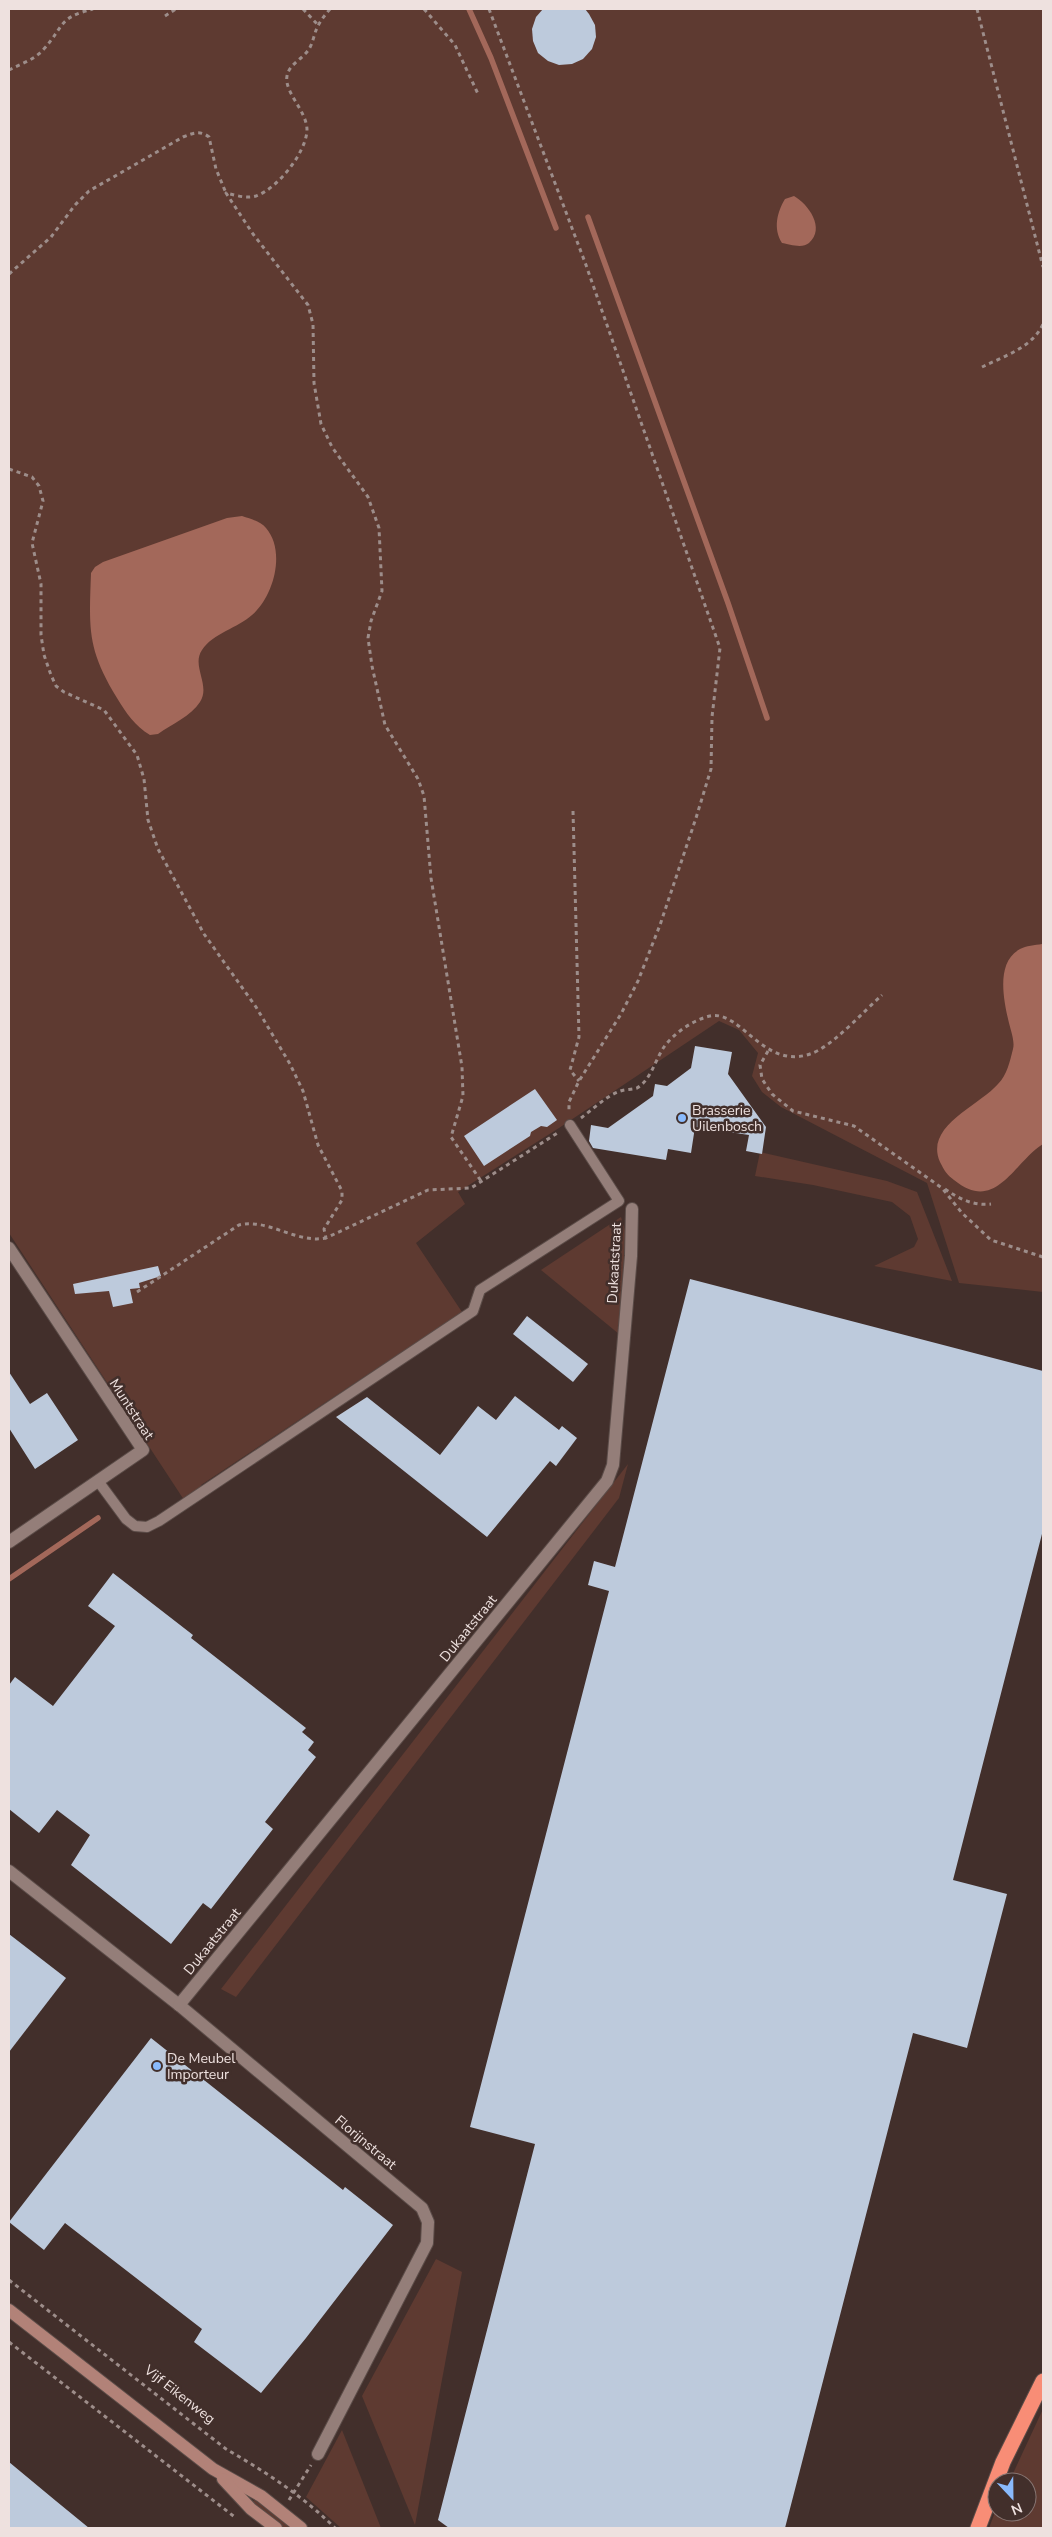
<svg xmlns="http://www.w3.org/2000/svg" width="1052" height="2537" viewBox="0 0 1052 2537" font-family="'Nunito Sans',sans-serif">
<rect width="100%" height="100%" fill="#422f2b"/>
<g fill="#5e3a31">
<path d="M9 9H1043V1292L959 1283 927 1183 781 1107 762 1092 752 1076 758 1053 739 1030 719 1021 559 1128 458 1192 465 1204 416 1243 462 1312 201 1485 206 1495 188 1506 9 1233Z"/>
<path d="M760 1152 887 1181 917 1192 952 1281 874 1266 914 1247 918 1239 910 1216 892 1202 813 1185 755 1176Z"/>
<path d="M621 1217 626 1234 619 1334 541 1270Z"/>
<path d="M628 1464 619 1498 236 1997 221 1989Z"/>
<path d="M436 2259 462 2272 415 2525 362 2396Z"/>
<path d="M1043 2409V2528H989L997 2507V2512H1027V2482H1009Z"/>
<path d="M342 2430 381 2528H341L306 2497Z"/>
<path d="M258 2499 294 2528H282L254 2505 253 2501Z"/>
</g>
<g fill="#a3685a">
<path d="M794 196C808 204 826 228 809 243 802 249 789 244 782 243 773 229 777 212 785 199Z"/>
<path d="M242 516C251 519 260 521 266 528 286 551 274 596 252 615 238 628 213 633 202 650 191 666 211 685 200 702 191 716 172 724 158 734L150 735C135 726 126 713 117 698 87 649 89 629 91 573L95 567 103 562 227 518Z"/>
<path d="M1042 944 1043 1144C1013 1163 996 1214 954 1180 947 1175 944 1170 940 1162 924 1126 979 1106 998 1084 1007 1075 1010 1061 1013 1049 1015 1042 1011 1031 1009 1023 1004 1002 995 962 1020 949 1026 946 1035 945 1042 944Z"/>
</g>
<g fill="none" stroke-linecap="round" stroke-linejoin="round">
<g stroke="#a3685a" stroke-width="5.5">
<path d="M469 9 491 58 556 228"/>
<path d="M588 217 728 603 767 718"/>
<path d="M9 1579 98 1518"/>
</g>
</g>
<g fill="#bdcadc">
<path d="M543 9H585L589 14 595 25 596 37 592 49 583 59 572 64 559 65 548 61 538 53 533 41 532 29 536 17Z"/>
<path d="M695 1046 732 1052 728 1074 766 1127 762 1154 746 1151 749 1135 695 1127 691 1153 668 1149 666 1160 593 1148 589 1141 591 1125 608 1128 653 1096 655 1084 667 1086 691 1068Z"/>
<path d="M535 1089 557 1120 547 1127 541 1126 531 1132 530 1136 484 1166 464 1136Z"/>
<path d="M158 1266 161 1276 139 1283 140 1288 130 1289 133 1303 113 1307 109 1291 75 1294 73 1284Z"/>
<path d="M690 1279 1043 1371V1530L953 1880 1007 1894 967 2048 913 2033 785 2528H449L438 2520 535 2144 470 2127 609 1591 588 1585 594 1561 615 1567Z"/>
<path d="M527 1316 588 1364 573 1382 513 1334Z"/>
<path d="M9 1372 30 1404 47 1393 78 1440 35 1469 9 1428Z"/>
<path d="M515 1396 559 1430 562 1426 577 1438 556 1466 550 1461 487 1537 336 1417 367 1397 440 1455 478 1406 496 1420Z"/>
<path d="M113 1573 193 1635 191 1638 306 1728 302 1732 314 1742 308 1750 316 1757 265 1822 273 1829 211 1909 203 1903 171 1944 71 1865 90 1835 57 1810 39 1833 9 1809V1685L15 1677 53 1706 115 1626 88 1606Z"/>
<path d="M9 1934 66 1978 9 2052Z"/>
<path d="M151 2038 343 2190 345 2187 393 2225 306 2338 261 2393 194 2342 202 2329 65 2223 44 2250 9 2222Z"/>
<path d="M9 2462 56 2501 89 2528H9Z"/>
</g>
<g fill="none" stroke-linecap="round" stroke-linejoin="round">
<g stroke="#5b4c48" stroke-width="12">
<path id="service" d="M98 1481 126 1519 135 1526 147 1527 159 1521 473 1311 480 1290 619 1201 570 1125"/>
</g>
<g stroke="#5b4c48" stroke-width="14">
<g id="minor">
<path d="M9 1248 143 1450 9 1542"/>
<path d="M9 1871 179 2005 422 2208 428 2222 427 2243 318 2454"/>
<path d="M179 2005 607 1481 613 1465 631 1256 632 1209"/>
</g>
</g>
<g stroke="#5b4c48" stroke-width="14">
<g id="secondary">
<path d="M9 2310 213 2469 261 2496 301 2528"/>
<path d="M223 2479 251 2509 276 2528"/>
</g>
</g>
<g stroke="#5b4c48" stroke-width="17">
<path id="motorway" d="M978 2528 1003 2462 1043 2381"/>
</g>
<g stroke="#9d8d8a" stroke-width="3" stroke-dasharray="4 4" stroke-linecap="butt">
<path d="M303 9 318 25"/>
<path d="M330 9C325 15 320 21 317 28 314 34 313 43 309 49 303 59 289 64 287 76 284 92 306 110 307 129 307 152 277 189 256 196 246 199 235 195 226 193L253 234 308 305 313 324 314 383 321 424 332 447 368 497 379 528 382 591 371 621 368 638 372 666 385 725 418 779 424 796 431 878 462 1067 463 1096 451 1137 481 1181"/>
<path d="M424 9 455 45 479 96"/>
<path d="M489 9 586 265 720 648 712 717 711 769 696 818 660 925 638 981 621 1014 579 1081 569 1102V1112"/>
<path d="M977 9 1043 267"/>
<path d="M165 16 176 9"/>
<path d="M9 70C20 64 34 60 43 50 65 26 57 18 93 9"/>
<path d="M9 274 51 237 75 205 89 191 183 137C193 133 200 130 209 137L216 169 226 193"/>
<path d="M982 367C1004 356 1032 348 1043 324"/>
<path d="M9 469 32 477 39 486 43 501 32 543 41 584V635L44 655 51 675 56 686 64 692 104 710 137 755 144 779 148 820 158 849 204 934 256 1007 290 1064 303 1091 318 1145 342 1191V1200L324 1229 326 1238 428 1190 471 1188 559 1132"/>
<path d="M573 811 579 1037 570 1070 579 1081"/>
<path d="M768 1051 760 1065 762 1079 772 1094 793 1111 854 1126 942 1188 962 1213 991 1240 1043 1257"/>
<path d="M581 1118C592 1110 605 1097 618 1092 624 1089 631 1090 637 1088 651 1080 655 1060 664 1047 674 1033 693 1020 710 1016 743 1009 766 1078 819 1050 840 1038 863 1012 882 995"/>
<path d="M945 1189C959 1199 974 1206 991 1204"/>
<path d="M137 1292 239 1225C269 1218 296 1244 326 1238"/>
<path d="M9 2280 226 2449C264 2471 303 2496 335 2528"/>
<path d="M9 2342 236 2518"/>
<path d="M289 2500 311 2465"/>
</g>
<use href="#service" stroke="#947e79" stroke-width="10"/>
<use href="#minor" stroke="#947e79" stroke-width="12"/>
<use href="#secondary" stroke="#b28278" stroke-width="12"/>
<use href="#motorway" stroke="#f88d76" stroke-width="15"/>
</g>
<g fill="#89bafc" stroke="#422f2b" stroke-width="2">
<circle cx="682" cy="1118" r="5"/>
<circle cx="157" cy="2066" r="5"/>
</g>
<g text-anchor="middle" stroke-width="5" stroke-linejoin="round" paint-order="stroke">
<g font-size="14" fill="#eee1df" stroke="#422f2b" text-anchor="start">
<text x="692" y="1115">Brasserie<tspan x="692" dy="16">Uilenbosch</tspan></text>
<text x="167" y="2063">De Meubel<tspan x="167" dy="16">Importeur</tspan></text>
</g>
<g font-size="14" fill="#eee1df" stroke="#422f2b">
<text transform="translate(614 1263) rotate(-87)" y="5">Dukaatstraat</text>
<text transform="translate(132 1409) rotate(57)" y="5">Muntstraat</text>
<text transform="translate(468 1628) rotate(-51)" y="5">Dukaatstraat</text>
<text transform="translate(212 1941) rotate(-51)" y="5">Dukaatstraat</text>
<text transform="translate(366 2142) rotate(40)" y="5">Florijnstraat</text>
<text transform="translate(180 2394) rotate(38)" y="5">Vijf Eikenweg</text>
</g>
</g>
<rect width="1052" height="2537" fill="none" stroke="#eee1df" stroke-width="20"/>
<g transform="translate(1012 2497) rotate(158)"><circle r="24" fill="#422f2b" stroke="#877673"/>
<path d="M0-4L9 19L0 12L-9 19Z" fill="#89bafc"/>
<text y="-8" font-size="14" font-weight="bold" text-anchor="middle" fill="#eee1df">N</text>
</g>
</svg>
